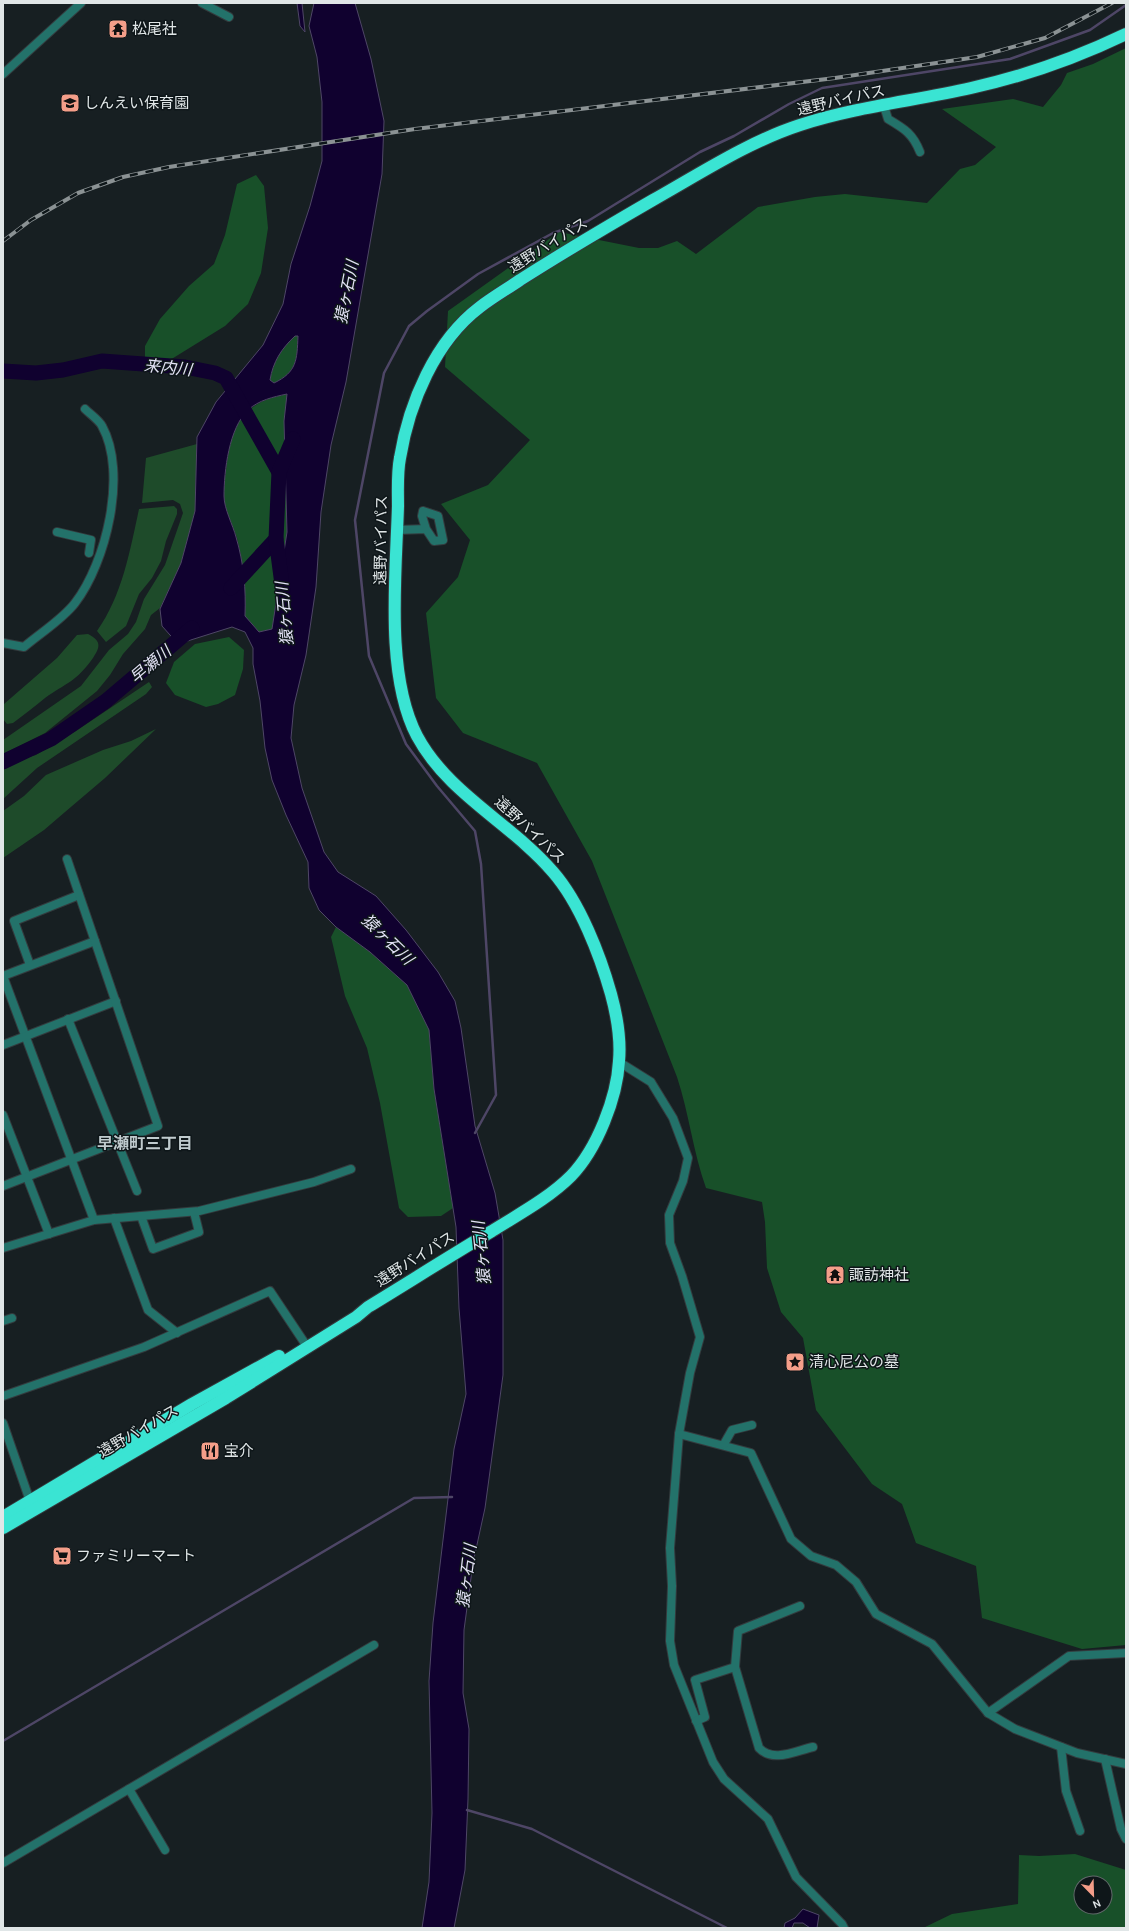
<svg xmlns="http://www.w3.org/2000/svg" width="1129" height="1931" viewBox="0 0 1129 1931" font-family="Karla,'Noto Sans JP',sans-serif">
<rect width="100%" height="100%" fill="#171f22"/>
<g fill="#1e4b2a">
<path d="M197 444 195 511 181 563 160 608 151 615 145 629 123 654 110 675 97 691 45 733 3 754V740L81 686 109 650 128 634 136 622 144 599 165 565 183 513 180 504 173 500 142 503 146 458Z"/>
<path d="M174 506 177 509V514L166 541 161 561 152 578 139 594 126 626 106 642 97 631C122 596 130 551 139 509Z"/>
<path d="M88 634C101 641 101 646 93 658 76 682 66 683 45 698 35 706 24 715 13 723L7 724 3 719 4 704 57 658 77 635Z"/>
<path d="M149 682 152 687 146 694 37 768 3 799V770L18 760 36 755 76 731Z"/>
<path d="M156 729 105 778 65 812 44 830 3 858V811L24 796 46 775 103 750 131 741Z"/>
</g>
<g fill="#185029" fill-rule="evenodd">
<path d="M1126 48V1645L1082 1649 982 1618 976 1566 916 1543 902 1504 872 1484 816 1410 803 1338 781 1312 767 1268 765 1222 762 1202 706 1188C693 1152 689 1113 677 1077L592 861 537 763 463 733 436 698 426 613 458 577 470 540 441 504 488 485 530 440 445 367 448 311 559 232 639 248H658L677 241 696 254 758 207 815 197 845 194 927 203 960 169 975 165 996 147 942 109 1013 99 1043 107 1061 85 1067 73 1093 64Z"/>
<path d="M256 175 264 186 268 228 261 273 248 304 225 326 170 360 145 359V346L160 319 189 286 214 264 225 235 237 184Z"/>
<path d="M295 336H298C297 360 297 372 274 383L270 381C273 362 281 349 295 336Z"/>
<path d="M288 394 284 421 287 532 272 629 259 632 245 616C246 588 244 566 237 538 233 525 225 511 224 498 223 489 225 479 226 471 231 426 241 402 288 394Z"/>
<path d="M229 637 244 650 243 669 235 695 218 704 206 707 175 695 166 683 174 662 195 644Z"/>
<path d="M336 927 370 952 407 985 429 1029 434 1089 453 1208 441 1216 408 1217 399 1208 380 1103 367 1048 345 996 331 937Z"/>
<path d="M1075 1854 1126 1870V1928H923L952 1914 1018 1904 1019 1855 1039 1856ZM1081 1883H1105V1907H1081Z"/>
</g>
<g fill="#10012f" stroke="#4e4666" fill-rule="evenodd">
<path d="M297 3H302L305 32 300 26Z"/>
<path d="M314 3H355L371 59 384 121 382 174 346 382 331 445 321 512 316 587 306 655 294 705 291 738 302 788 324 852 338 872 376 896 406 930 438 972 455 1001 461 1028 475 1126 495 1193 503 1240V1375L485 1508 473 1563 464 1630 463 1693 469 1729 468 1799 465 1870 454 1928H422L429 1882 432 1813 429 1681 433 1623 454 1449 466 1394 459 1308 456 1227 434 1089 429 1030 407 985 370 952 336 927 319 910 309 888 308 862 286 815 272 780 265 748 260 701 253 664V648L245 632 232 627 178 644 162 626 160 609 181 563 195 511 197 437 216 402 263 345 283 304 291 264 310 206 322 161V102L317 57 309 26ZM295 336H298C297 360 297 372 274 383L270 380C273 362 281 349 295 336ZM287 394 284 421 287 532 272 629 259 632 245 616C246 589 244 564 236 537 233 525 224 509 224 496 224 471 229 428 248 410 259 400 273 397 287 394Z"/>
<path d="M803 1909 819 1915 817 1928H810L803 1923H794L792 1928H784L785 1923 795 1918Z"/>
</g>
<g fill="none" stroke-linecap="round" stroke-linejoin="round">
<g stroke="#4e4666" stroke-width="2.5">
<path d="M475 1133 496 1095 481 864 475 831 437 786 406 744 369 656 355 520 384 373 409 326 427 311 478 274 553 233 588 221 700 152 734 136 789 104 822 88 1010 59 1090 30 1126 5"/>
<path d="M3 1741 414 1498 452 1497"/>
<path d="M467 1810 532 1829 727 1928"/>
</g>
<g stroke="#10012f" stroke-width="15">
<path d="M3 371 36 373 63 370 102 361 185 367 215 373 226 378 279 472"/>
<path d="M231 588 276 539"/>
<path d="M283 592 276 539 279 472 293 439"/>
<path d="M3 762 51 739 106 701 192 628"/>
</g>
<g stroke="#333b3e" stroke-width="10">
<g id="street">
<path d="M202 3 229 17"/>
<path d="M3 74 81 3"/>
<path d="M884 106 888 119C905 129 913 134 920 152"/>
<path d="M397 530 426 529 422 516 423 511 438 516 443 540 434 541 426 529"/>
<path d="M57 532 91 540 89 553"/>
<path d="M3 643 24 647C39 634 63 619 75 603 106 563 128 473 102 426 99 420 90 414 85 409"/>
<path d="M30 965 14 921 79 895"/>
<path d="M3 976 94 1220"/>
<path d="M3 976 95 941"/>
<path d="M68 1019 137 1191"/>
<path d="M3 1045 116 1001"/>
<path d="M619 1062 651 1082 673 1118 688 1158 683 1181 669 1215 670 1243 682 1276 700 1337 690 1373 679 1434 670 1548 672 1586 670 1641 674 1665 713 1762 724 1779 768 1819 796 1877 842 1924 844 1928"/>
<path d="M3 1115 49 1234"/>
<path d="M3 1186 158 1126 67 859"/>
<path d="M141 1216 153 1249 199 1232 194 1212"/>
<path d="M114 1218 148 1310 177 1333"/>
<path d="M3 1248 94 1220 199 1211 314 1182 351 1169"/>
<path d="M3 1321 12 1318"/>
<path d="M3 1396 144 1347 270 1291 304 1342"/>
<path d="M3 1423 30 1501"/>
<path d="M679 1434 751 1453 791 1539 811 1556 836 1565 856 1582 876 1614 932 1644 988 1713 1015 1729 1077 1753 1126 1764"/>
<path d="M724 1444 732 1430 752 1425"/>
<path d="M735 1667 759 1748C773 1763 795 1751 813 1747"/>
<path d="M988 1713 1069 1656 1126 1653"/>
<path d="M696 1721 705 1717 695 1680 735 1667 738 1631 800 1606"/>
<path d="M1061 1747 1066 1791 1080 1831"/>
<path d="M1105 1759 1121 1829 1126 1839"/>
<path d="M129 1789 165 1850"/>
<path d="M3 1863 374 1645"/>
</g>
</g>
<g stroke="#333b3e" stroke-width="14">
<g id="highway">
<path d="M3 1517 192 1404 279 1356"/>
<path d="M3 1528 226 1398 356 1317 368 1307C409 1282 450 1256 492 1231 519 1214 549 1198 571 1176 597 1149 617 1098 619 1061 621 1039 617 1016 611 994 600 955 580 903 553 872 511 823 448 794 417 736 385 675 396 574 398 506 398 490 397 473 400 458 409 403 435 341 480 307 493 297 507 289 520 280 564 252 608 226 653 200 701 173 748 142 800 125 855 107 914 101 971 88 1025 76 1076 58 1126 34"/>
</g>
</g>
<use href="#street" stroke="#23726a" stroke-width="8"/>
<use href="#highway" stroke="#3ae4d3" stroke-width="12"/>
<g stroke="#8b9294" stroke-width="4">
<path id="rail" d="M3 241 31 220 78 193 123 177 169 167 415 129 835 78 977 57 1045 38 1112 3"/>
</g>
<use href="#rail" stroke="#0e1619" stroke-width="2.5" stroke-dasharray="8" stroke-linecap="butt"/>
</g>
<defs>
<g id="temple-square" transform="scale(1)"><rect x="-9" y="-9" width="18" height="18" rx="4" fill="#f49e89" stroke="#0e1619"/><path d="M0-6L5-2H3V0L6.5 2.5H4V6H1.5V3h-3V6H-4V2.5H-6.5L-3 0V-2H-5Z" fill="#111"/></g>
<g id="school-square" transform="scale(1)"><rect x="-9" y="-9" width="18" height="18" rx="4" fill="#f49e89" stroke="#0e1619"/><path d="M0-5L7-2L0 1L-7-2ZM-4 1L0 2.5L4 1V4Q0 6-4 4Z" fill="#111"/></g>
<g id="sight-square" transform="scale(1)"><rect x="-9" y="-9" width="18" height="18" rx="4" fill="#f49e89" stroke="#0e1619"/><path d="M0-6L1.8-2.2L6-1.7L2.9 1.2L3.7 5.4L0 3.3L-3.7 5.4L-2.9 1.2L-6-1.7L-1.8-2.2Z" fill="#111"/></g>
<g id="restaurant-square" transform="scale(1)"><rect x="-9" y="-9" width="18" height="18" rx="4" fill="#f49e89" stroke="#0e1619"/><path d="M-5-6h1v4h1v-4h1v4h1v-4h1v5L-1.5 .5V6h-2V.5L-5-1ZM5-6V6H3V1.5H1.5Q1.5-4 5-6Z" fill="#111"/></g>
<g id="supermarket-square" transform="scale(1)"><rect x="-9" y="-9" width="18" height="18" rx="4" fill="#f49e89" stroke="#0e1619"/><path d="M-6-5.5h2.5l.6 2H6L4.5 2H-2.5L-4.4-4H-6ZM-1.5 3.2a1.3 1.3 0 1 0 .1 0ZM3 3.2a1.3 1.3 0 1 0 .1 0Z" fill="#111"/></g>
</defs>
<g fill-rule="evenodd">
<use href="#temple-square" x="118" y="29"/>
<use href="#school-square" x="70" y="103"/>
<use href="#temple-square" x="835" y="1275"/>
<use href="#sight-square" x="795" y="1362"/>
<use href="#restaurant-square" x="210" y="1451"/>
<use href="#supermarket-square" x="62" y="1556"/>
</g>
<g text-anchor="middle" stroke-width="3" stroke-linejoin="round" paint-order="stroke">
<g font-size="15" fill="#e0e6e7" stroke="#0e1619" text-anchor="start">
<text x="132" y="34">松尾社</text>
<text x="84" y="108">しんえい保育園</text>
<text x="849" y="1280">諏訪神社</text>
<text x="809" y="1367">清心尼公の墓</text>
<text x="224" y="1456">宝介</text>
<text x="76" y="1561">ファミリーマート</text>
</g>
<g font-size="15" fill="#e0e6e7" stroke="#0e1619">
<text transform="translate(841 100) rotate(-13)" y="5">遠野バイパス</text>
<text transform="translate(548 245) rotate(-32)" y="5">遠野バイパス</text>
<text transform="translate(381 540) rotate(-89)" y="5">遠野バイパス</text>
<text transform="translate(530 830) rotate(43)" y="5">遠野バイパス</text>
<text transform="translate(415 1259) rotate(-32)" y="5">遠野バイパス</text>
<text transform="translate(138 1431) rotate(-30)" y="5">遠野バイパス</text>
</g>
<g font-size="16" font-style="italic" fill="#e3e2f6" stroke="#0e1619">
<text transform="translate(346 292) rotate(-79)" y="6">猿ヶ石川</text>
<text transform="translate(168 367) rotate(6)" y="6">来内川</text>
<text transform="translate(284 614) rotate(-95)" y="6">猿ヶ石川</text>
<text transform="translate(150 664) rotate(-40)" y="6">早瀬川</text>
<text transform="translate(388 939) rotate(44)" y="6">猿ヶ石川</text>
<text transform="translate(481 1253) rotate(-96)" y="6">猿ヶ石川</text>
<text transform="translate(466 1576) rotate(-83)" y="6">猿ヶ石川</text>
</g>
<g font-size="16" font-weight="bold" fill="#c0cbce" stroke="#0e1619">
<text x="145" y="1149">早瀬町三丁目</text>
</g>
</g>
<rect width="1129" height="1931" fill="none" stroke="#e0e6e7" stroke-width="8"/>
<g transform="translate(1093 1895) rotate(157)"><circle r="19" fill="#0e1619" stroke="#62696b"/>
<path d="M0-3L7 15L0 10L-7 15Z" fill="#f49e89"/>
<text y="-6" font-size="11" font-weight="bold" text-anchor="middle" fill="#e0e6e7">N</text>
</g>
</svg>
